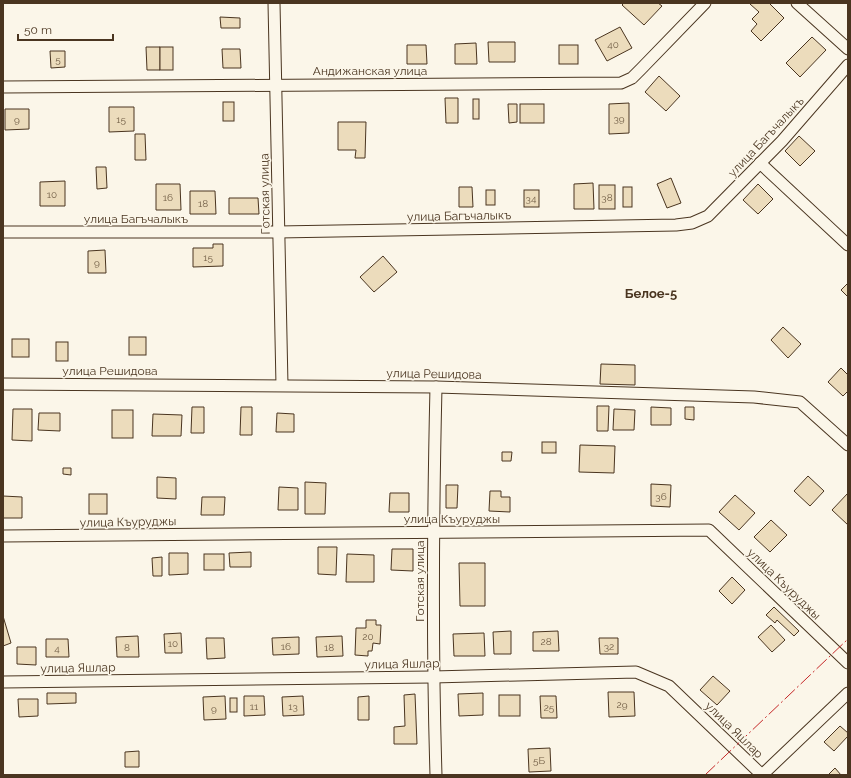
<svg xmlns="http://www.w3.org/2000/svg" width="851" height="778" viewBox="0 0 851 778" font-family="Raleway,sans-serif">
<rect width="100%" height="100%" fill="#fbf6e9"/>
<g fill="#ecdcbc" stroke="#4a3520">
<path d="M624 3H658L662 6 644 25 622 5Z"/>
<path d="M751 3H769L784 18 761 41 751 31 757 24 752 19 759 12 750 4Z"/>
<path d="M220 17 240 18V28H221Z"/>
<path d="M620 27 632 48 607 61 595 40Z"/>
<path d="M812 37 826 50 800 77 786 63Z"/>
<path d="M488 42H515V62H489Z"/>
<path d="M476 43 477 64H455V44Z"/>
<path d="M407 45H426L427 64H407Z"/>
<rect x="559" y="45" width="19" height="19"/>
<path d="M146 47H160V70H147Z"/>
<rect x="160" y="47" width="13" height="23"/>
<path d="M222 49H240L241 68H223Z"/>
<path d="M50 51H65V67L51 68Z"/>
<path d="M659 76 680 96 666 111 645 92Z"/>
<path d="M445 98H458V123H446Z"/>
<rect x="473" y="99" width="6" height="20"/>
<rect x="223" y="102" width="11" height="19"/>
<path d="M629 103V133L609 134V104Z"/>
<path d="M508 104H517V122L509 123Z"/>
<rect x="520" y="104" width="24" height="19"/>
<path d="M109 107H134V131L109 132Z"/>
<path d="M5 109H29V129L5 130Z"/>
<path d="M338 122H366L365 158H355L356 150H338Z"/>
<path d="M135 134H145L146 160H135Z"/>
<path d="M799 136 815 151 800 166 785 151Z"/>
<path d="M96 167H106L107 188 97 189Z"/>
<path d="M671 178 681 203 667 208 657 184Z"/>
<path d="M65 181V206H40V182Z"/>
<path d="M593 183 594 209H574V184Z"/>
<path d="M156 184H180L181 210H156Z"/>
<path d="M758 184 773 199 758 214 743 200Z"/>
<rect x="599" y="185" width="16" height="24"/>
<path d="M459 187H472L473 207H459Z"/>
<rect x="623" y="187" width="9" height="20"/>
<rect x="486" y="190" width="9" height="15"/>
<rect x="524" y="190" width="15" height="17"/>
<path d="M190 191H215L216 214H190Z"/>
<path d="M229 198H258L259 214H229Z"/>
<path d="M213 244H223V266L193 267V248H213Z"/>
<path d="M105 250 106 273H88V251Z"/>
<path d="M383 256 397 272 374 292 360 277Z"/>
<path d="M848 283V297L841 290Z"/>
<path d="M783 327 801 344 788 358 771 340Z"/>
<rect x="129" y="337" width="17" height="18"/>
<rect x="12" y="339" width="17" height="18"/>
<rect x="56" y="342" width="12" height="19"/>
<path d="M601 364 635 365V385L600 384Z"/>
<path d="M841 368 848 375V391L843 396 828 382Z"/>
<path d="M597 406H609L608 431H597Z"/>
<path d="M192 407H204V433H191Z"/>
<path d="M241 407H252V435H240Z"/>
<path d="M651 407 671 408V425H651Z"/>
<path d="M685 407H694V420L685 419Z"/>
<path d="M13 409H32V441L12 440Z"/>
<path d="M614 409 635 410 634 430H613Z"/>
<rect x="112" y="410" width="21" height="28"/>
<path d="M39 413H60V431L38 430Z"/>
<path d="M277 413 294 414V432H276Z"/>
<path d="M153 414 182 415 181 436H152Z"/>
<rect x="542" y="442" width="14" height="11"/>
<path d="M580 445 615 446 614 473 579 472Z"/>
<path d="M502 452H512L511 461H502Z"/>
<path d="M63 468H71V475L63 474Z"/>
<path d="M808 476 824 491 810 506 794 491Z"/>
<path d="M157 477 176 478V499L157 498Z"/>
<path d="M305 482 326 483 325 514H305Z"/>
<path d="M651 484 671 485 670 507 651 506Z"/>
<path d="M446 485H458L457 508H446Z"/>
<path d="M279 487 298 488V510H278Z"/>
<path d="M490 491H501V497H510V512L489 511Z"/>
<path d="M390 493H409V512H389Z"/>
<path d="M848 493V525L832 510Z"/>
<rect x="89" y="494" width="18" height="20"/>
<path d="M735 495 755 513 739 530 719 512Z"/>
<path d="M3 496 22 497V518H3Z"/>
<path d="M202 497H225L224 515H201Z"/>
<path d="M771 520 787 535 770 552 754 537Z"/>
<path d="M318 547H337L336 575 318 574Z"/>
<path d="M392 549H413V571L391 570Z"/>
<path d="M251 552V567H230L229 553Z"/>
<path d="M169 553H188V574L169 575Z"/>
<rect x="204" y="554" width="20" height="16"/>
<path d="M347 554 374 555V582H346Z"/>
<path d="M162 557V576H153L152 558Z"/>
<path d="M459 563H485V606H460Z"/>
<path d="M732 577 745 590 732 604 719 591Z"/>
<path d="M774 607 799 631 794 636 777 620 775 623 766 615Z"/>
<path d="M3 616 11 643 3 646Z"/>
<path d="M366 620H376V625H381L380 644 373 643 372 651H368V656L355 655 356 628H366Z"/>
<path d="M771 625 785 640 772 652 758 637Z"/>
<path d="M511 631V654H494L493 632Z"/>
<path d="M558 631 559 651H533V632Z"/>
<path d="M181 633 182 653H165L164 634Z"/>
<path d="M484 633 485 656H454L453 634Z"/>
<path d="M138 636 139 657H117L116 637Z"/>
<path d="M342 636 343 656 317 657 316 637Z"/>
<path d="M299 637V654L273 655 272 638Z"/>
<path d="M206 638H224L225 658 207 659Z"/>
<path d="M599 638H618V654H600Z"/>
<path d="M46 639H68L69 657H46Z"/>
<path d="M17 647H36V665L17 664Z"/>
<path d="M713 676 730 691 717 705 700 690Z"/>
<path d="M608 692H634L635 716 609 717Z"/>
<path d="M47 693H76V703L47 704Z"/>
<path d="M483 693V715L459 716 458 694Z"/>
<path d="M415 694 417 744H394V727L405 726 404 695Z"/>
<rect x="499" y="695" width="21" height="21"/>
<path d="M225 696 226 719 204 720 203 697Z"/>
<path d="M244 696H264L265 715 244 716Z"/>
<path d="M303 696 304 715 283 716 282 697Z"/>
<path d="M369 696V720H358V697Z"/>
<path d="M540 696H556L557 718H541Z"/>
<rect x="230" y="698" width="7" height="14"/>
<path d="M18 699H38V716L19 717Z"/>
<path d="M840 726 848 733V736L834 751 824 742Z"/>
<path d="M550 748 551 771 529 772 528 749Z"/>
<path d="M139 751V767H125V752Z"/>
<path d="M835 768 841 775H828Z"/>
</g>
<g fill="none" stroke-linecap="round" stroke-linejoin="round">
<g stroke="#4a3520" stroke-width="13">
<g id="street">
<path d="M274 3 282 385"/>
<path d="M797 3 848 49"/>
<path d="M3 87 621 83 632 78 641 69 705 3"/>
<path d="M760 163 848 245"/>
<path d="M3 232H278L676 225 692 223 708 216 782 141 848 65"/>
<path d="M3 384 436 387 754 397 800 402 848 445"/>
<path d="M436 387C433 516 432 645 436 775"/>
<path d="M3 536 709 530 848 663"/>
<path d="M3 682 433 677 636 672 669 686 762 775"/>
<path d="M762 775 848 693"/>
</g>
</g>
<use href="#street" stroke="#fbf6e9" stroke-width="11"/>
<path stroke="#c62828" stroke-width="1" stroke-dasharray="14 3 2 3" stroke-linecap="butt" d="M705 775 848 639"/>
</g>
<g text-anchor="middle" stroke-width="3" stroke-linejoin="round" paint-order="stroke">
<g font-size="10" fill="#725f47">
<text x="613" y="48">40</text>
<text x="58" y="63">5</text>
<text x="619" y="122">39</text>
<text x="17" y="123">9</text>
<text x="121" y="123">15</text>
<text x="52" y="198">10</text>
<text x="168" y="201">16</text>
<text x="607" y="201">38</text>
<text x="531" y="202">34</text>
<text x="203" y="207">18</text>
<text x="208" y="261">15</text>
<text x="97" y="266">9</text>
<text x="661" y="500">36</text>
<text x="368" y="640">20</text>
<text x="546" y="645">28</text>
<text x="173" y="647">10</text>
<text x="286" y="650">16</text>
<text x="609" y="650">32</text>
<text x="127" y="651">8</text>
<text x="329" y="651">18</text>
<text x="57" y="652">4</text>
<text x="622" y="708">29</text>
<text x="254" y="710">11</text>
<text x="293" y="710">13</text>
<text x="549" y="711">25</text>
<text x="214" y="712">9</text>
<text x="539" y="764">5Б</text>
</g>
<g font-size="12" fill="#4a3520" stroke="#fbf6e9">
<text x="370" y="75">Андижанская улица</text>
<text transform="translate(766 137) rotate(-47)" y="4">улица Багъчалыкъ</text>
<text transform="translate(265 194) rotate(-91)" y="4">Готская улица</text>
<text transform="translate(459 216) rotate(-1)" y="4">улица Багъчалыкъ</text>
<text x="136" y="223">улица Багъчалыкъ</text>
<text x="110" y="375">улица Решидова</text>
<text transform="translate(434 374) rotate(1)" y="4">улица Решидова</text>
<text x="452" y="523">улица Къуруджы</text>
<text transform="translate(128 522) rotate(-1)" y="4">улица Къуруджы</text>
<text transform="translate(420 581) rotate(-90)" y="4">Готская улица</text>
<text transform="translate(784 584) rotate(44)" y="4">улица Къуруджы</text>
<text transform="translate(402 664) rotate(-1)" y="4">улица Яшлар</text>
<text transform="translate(78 668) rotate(-1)" y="4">улица Яшлар</text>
<text transform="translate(734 730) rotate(44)" y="4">улица Яшлар</text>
</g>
<g font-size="13" font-weight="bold" fill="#4a3520" stroke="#fbf6e9">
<text x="651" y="298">Белое-5</text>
</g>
</g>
<rect width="851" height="778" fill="none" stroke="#4a3520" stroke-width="8"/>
<path d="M18 34v6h95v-6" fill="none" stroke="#4a3520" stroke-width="2"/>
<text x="24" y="34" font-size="12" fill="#4a3520" stroke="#fbf6e9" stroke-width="3" paint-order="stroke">50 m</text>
</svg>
